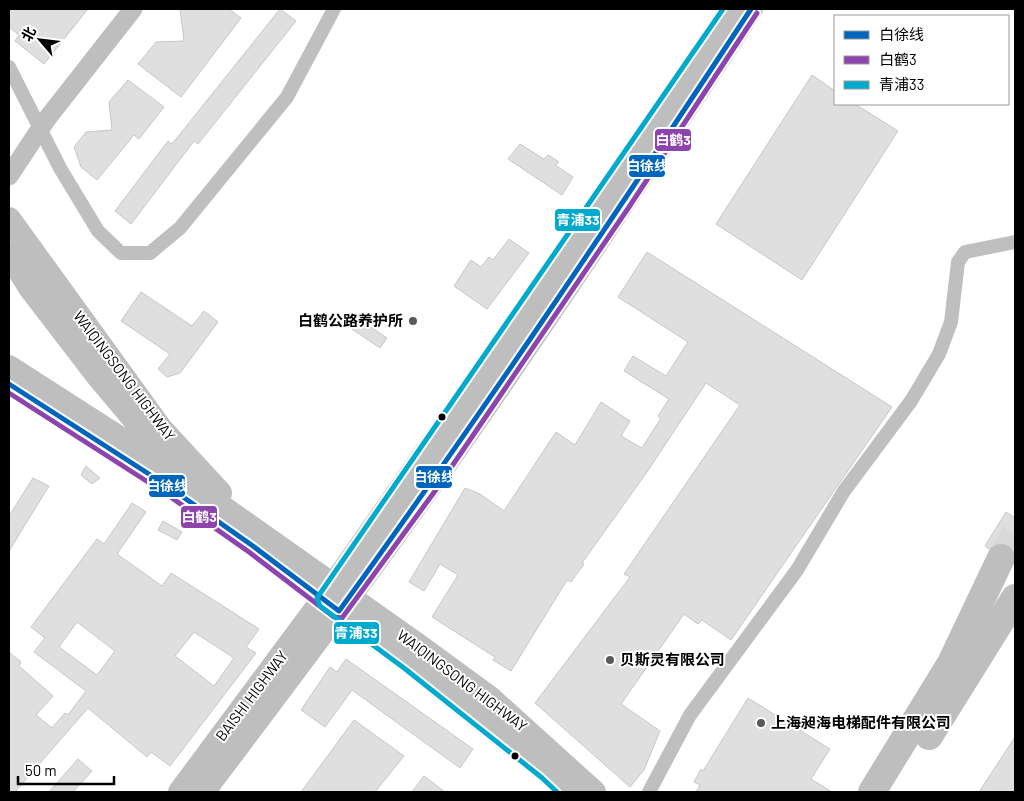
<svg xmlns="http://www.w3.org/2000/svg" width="1024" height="801" viewBox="0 0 1024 801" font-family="Barlow,'Noto Sans SC',sans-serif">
<rect width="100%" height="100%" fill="#fff"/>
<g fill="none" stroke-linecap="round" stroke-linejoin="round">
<g stroke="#bfbfbf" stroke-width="14">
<path d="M9 67 60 168 98 231 121 253H150L180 228 287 97 334 9"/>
<path d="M649 792 690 715 797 570 844 491 911 401 939 354 951 322 958 262 965 252 1015 242"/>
</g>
</g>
<g fill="#dfdfdf" stroke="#c7c7c7" fill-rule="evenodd">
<path d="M9 9H88L44 64 15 41 19 35 9 27Z"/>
<path d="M180 9H229L241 18 181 97 138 64 156 42 184 41Z"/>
<path d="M280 9 296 21 198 144 194 141 131 224 115 211 168 141 172 144Z"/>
<path d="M812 75 835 91V104H855L898 131 802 280 716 224Z"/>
<path d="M128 80 164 107 139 139 134 135 97 180 81 167 74 147 86 132 112 130 109 102Z"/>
<path d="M520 144 544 159 548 155 559 162 555 165 573 177 562 195 508 159Z"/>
<path d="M509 239 529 253 487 309 454 286 471 260 481 267 489 257 493 260Z"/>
<path d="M647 252 892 407 731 640 702 620 698 624 684 614 621 704 660 731 644 770 630 787 535 703 630 577 624 574 740 405 706 383 647 472 582 563 584 564 571 582 567 580 511 671 493 660 495 657 432 617 458 575 440 564 424 591 409 582 465 488 480 494 504 511 556 432 575 445 601 402 630 421 621 436 642 448 661 418 658 416 669 399 624 371 633 356 666 376 688 342 618 297Z"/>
<path d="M141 292 192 326 204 311 218 322 180 373 167 377 158 369 170 354 121 321Z"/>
<path d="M353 315 387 338 380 348 346 325Z"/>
<path d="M86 466 100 478 92 484 81 475Z"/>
<path d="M33 478 49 486 9 551V516Z"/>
<path d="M132 503 146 512 117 554 162 586 171 573 259 629 246 647 256 653 170 766 151 752 147 757 88 708 15 792H9V652L21 662 19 666 53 696 36 715 52 728 65 713 68 715 86 691 34 652 45 638 31 627 97 539 104 544ZM77 622 115 651 97 675 59 647ZM194 632 234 658 214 686 175 656Z"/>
<path d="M1006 512 1015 518V553L1007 544 999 543 989 549 985 546Z"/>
<path d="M163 521 182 532 177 540 158 530Z"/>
<path d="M346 659 473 749 460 768 352 690 325 727 301 710 330 667 337 672Z"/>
<path d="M748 698 830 749 811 779 832 792H696L700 785 694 782 701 769 703 771Z"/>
<path d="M354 720 404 756 375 792H301Z"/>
<path d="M1015 737V792H979Z"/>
<path d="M78 759 92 771 73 792H49Z"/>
<path d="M424 776 445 792H412Z"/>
</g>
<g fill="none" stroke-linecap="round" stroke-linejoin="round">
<path stroke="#d9d9d9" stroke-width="28" stroke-dasharray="28 14" stroke-linecap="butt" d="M1001 558 1015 534"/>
<path stroke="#bebebe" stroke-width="19" d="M9 176 46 120 133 9"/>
<g stroke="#bebebe" stroke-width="24">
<path d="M9 219 161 429 220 493"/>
<path d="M9 254 31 289 97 375 165 456"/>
<path d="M9 367 174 473 419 646 490 698 594 792"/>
<path d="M328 603 409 662 546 771 568 792"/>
<path d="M180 792 333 586 608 192 732 9"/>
<path d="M203 792C279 691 356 590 429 487 540 330 646 169 751 9"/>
</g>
<g stroke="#bebebe" stroke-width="28">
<path d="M929 736 1015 598"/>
<path d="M872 792 951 663 1001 558"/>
</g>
<g stroke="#fff" stroke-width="9">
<path id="bus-1" d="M9 384 166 485 253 546 339 611C482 414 617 212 751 9"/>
</g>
<g stroke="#fff" stroke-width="9">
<path id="bus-2" d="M9 393 162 491 249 552 334 617 342 618 435 491 629 207 757 13"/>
</g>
<g stroke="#fff" stroke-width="9">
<path id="bus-3" d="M557 792 541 777 404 668 320 606 317 598 723 9"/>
</g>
<use href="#bus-1" stroke="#0065bd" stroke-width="5"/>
<use href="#bus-2" stroke="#8e44ad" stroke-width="5"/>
<use href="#bus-3" stroke="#00a9ce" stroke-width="5"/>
</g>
<g fill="#595959" stroke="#fff" stroke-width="2">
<circle cx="413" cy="321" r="5"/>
<circle cx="610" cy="660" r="5"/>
<circle cx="761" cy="723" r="5"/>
</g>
<g fill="#000" stroke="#fff" stroke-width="2">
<circle cx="442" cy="417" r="4.5"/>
<circle cx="515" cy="756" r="4.5"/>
</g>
<g text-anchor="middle" stroke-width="4" stroke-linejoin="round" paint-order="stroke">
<g font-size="15" font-weight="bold" fill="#000" stroke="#fff" text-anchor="start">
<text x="403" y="326" text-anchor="end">白鹤公路养护所</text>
<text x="620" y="665">贝斯灵有限公司</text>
<text x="771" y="728">上海昶海电梯配件有限公司</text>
</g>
<g font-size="15" fill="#000" stroke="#fff">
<text transform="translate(124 376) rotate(53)" y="5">WAIQINGSONG HIGHWAY</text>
<text transform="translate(462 681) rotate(37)" y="5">WAIQINGSONG HIGHWAY</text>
<text transform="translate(252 696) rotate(-53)" y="5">BAISHI HIGHWAY</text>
</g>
</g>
<g stroke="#fff" stroke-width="2">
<rect x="654" y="128" width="38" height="24" rx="5" fill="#8e44ad"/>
<rect x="628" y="154" width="38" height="24" rx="5" fill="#0065bd"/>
<rect x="554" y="208" width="47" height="24" rx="5" fill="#00a9ce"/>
<rect x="415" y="465" width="38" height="24" rx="5" fill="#0065bd"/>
<rect x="148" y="474" width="38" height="24" rx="5" fill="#0065bd"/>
<rect x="180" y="505" width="38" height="24" rx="5" fill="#8e44ad"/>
<rect x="333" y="621" width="47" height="24" rx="5" fill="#00a9ce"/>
</g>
<g font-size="14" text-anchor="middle" font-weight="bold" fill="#fff">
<text x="673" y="145">白鹤3</text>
<text x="647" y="171">白徐线</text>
<text x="578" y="225">青浦33</text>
<text x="434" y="482">白徐线</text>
<text x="167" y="491">白徐线</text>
<text x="199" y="522">白鹤3</text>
<text x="356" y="638">青浦33</text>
</g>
<rect width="1024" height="801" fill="none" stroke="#000000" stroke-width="20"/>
<rect x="834" y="15" width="175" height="90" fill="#ffffff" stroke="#999999"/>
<rect x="844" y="31" width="25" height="8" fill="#0065bd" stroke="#999999"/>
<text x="879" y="40" font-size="15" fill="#000000">白徐线</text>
<rect x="844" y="56" width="25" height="8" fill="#8e44ad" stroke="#999999"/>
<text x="879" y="65" font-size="15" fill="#000000">白鹤3</text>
<rect x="844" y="81" width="25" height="8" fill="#00a9ce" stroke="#999999"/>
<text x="879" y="90" font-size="15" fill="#000000">青浦33</text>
<g transform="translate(40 40) rotate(298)" stroke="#ffffff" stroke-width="4" paint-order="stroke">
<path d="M0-4L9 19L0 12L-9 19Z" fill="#000000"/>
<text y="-8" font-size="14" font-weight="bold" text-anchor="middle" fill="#000000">北</text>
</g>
<path d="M18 776v8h96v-8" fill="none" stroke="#000000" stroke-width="2.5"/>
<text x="25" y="776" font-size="15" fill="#000000" stroke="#ffffff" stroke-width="4" paint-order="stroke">50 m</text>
</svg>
